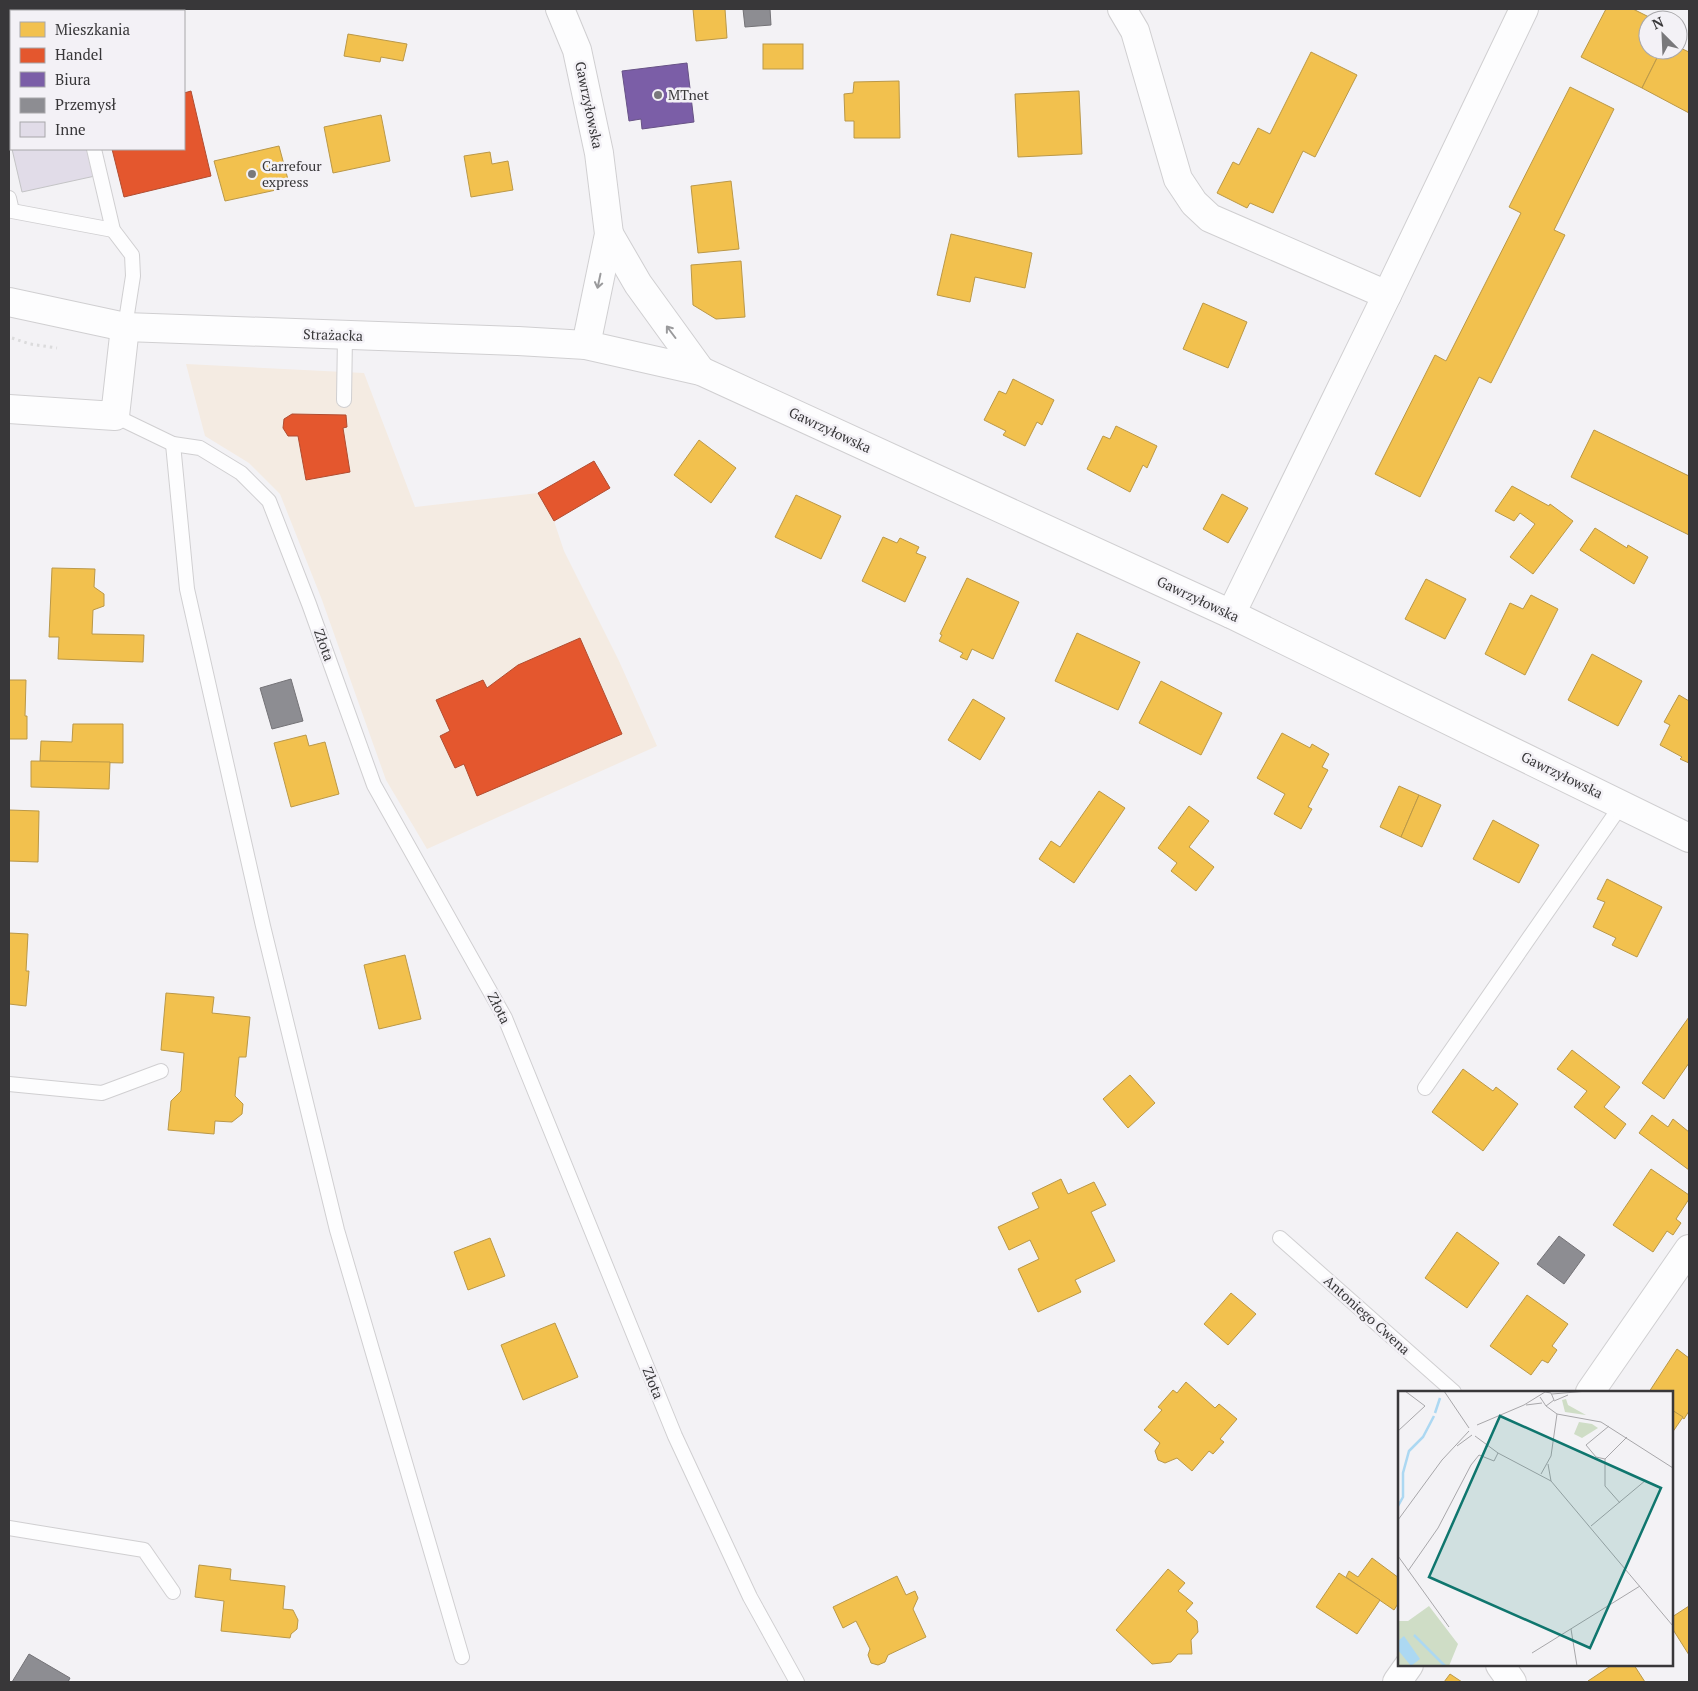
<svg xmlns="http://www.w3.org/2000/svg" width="1698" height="1691" viewBox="0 0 1698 1691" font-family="'PT Serif',serif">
<rect width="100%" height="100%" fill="#f3f2f5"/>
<path fill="#f4ebe2" d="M186 364 364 373 415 507 538 493 554 521 564 551 619 661 657 746 427 849 386 780 322 600 280 494 249 463 205 436Z"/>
<g fill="#f2c14e" stroke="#ba9848">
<path d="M693 9H725L727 38 696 41Z"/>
<path d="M1606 9H1633L1655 20H1648V50H1661L1642 88 1581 57Z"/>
<path d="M348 34 407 44 403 61 381 57 380 62 344 56Z"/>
<rect x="763" y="44" width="40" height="25"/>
<path d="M1678 47 1689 52V113L1642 88 1661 50H1678Z"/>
<path d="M1311 52 1357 75 1315 157 1303 151 1273 213 1250 203 1247 208 1217 193 1233 162 1239 165 1258 128 1270 134Z"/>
<path d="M899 81 900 138H854V121H845L844 94 853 93 854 82Z"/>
<path d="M1570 87 1614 109 1554 230 1565 235 1491 383 1479 377 1420 497 1375 474 1435 355 1446 361 1521 213 1509 207Z"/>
<path d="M1079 91 1082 154 1018 157 1015 94Z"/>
<path d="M381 115 390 161 333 173 324 127Z"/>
<path d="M279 146 290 187 225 201 214 161Z"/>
<path d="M490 152 492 164 508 161 513 190 471 197 464 156Z"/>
<path d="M731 181 739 249 698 253 691 186Z"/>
<path d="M951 234 1032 253 1025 288 975 277 970 302 937 295Z"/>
<path d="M741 261 745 317 716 319 693 305 691 265Z"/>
<path d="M1203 303 1247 322 1228 368 1183 349Z"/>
<path d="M1013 379 1054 400 1042 425 1037 422 1025 446 1003 435 1006 431 984 420 999 391 1006 394Z"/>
<path d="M1116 426 1157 446 1147 468 1143 465 1130 492 1087 469 1103 436 1110 439Z"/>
<path d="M1594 430 1689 476V535L1571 477Z"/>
<path d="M699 440 736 468 711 503 674 475Z"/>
<path d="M1512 486 1549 506 1550 504 1573 521 1533 574 1510 557 1535 524 1520 513 1514 521 1495 511Z"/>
<path d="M1222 494 1248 508 1228 543 1203 529Z"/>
<path d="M796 495 841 516 821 559 775 537Z"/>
<path d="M1595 528 1627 548 1628 545 1648 557 1634 584 1580 550Z"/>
<path d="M883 537 897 543 900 538 919 547 916 553 926 557 905 602 862 581Z"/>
<path d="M52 568 95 569 94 587 104 594V606L93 610 92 634 144 635 143 662 58 659 59 637H49Z"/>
<path d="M967 578 1019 602 993 659 972 649 967 660 960 657 963 653 939 641 942 635 940 634Z"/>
<path d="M1426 579 1466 599 1445 639 1405 619Z"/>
<path d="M1531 595 1558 609 1525 675 1485 654 1510 603 1523 609Z"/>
<path d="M1077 633 1140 662 1118 710 1055 681Z"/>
<path d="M1592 654 1642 681 1618 726 1568 700Z"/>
<path d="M9 680H26L25 716H27V739H9Z"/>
<path d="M1161 681 1222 713 1201 755 1139 723Z"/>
<path d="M1679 695 1689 701V763L1680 759 1682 757 1660 745 1670 725 1664 722Z"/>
<path d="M973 699 1005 718 980 760 948 740Z"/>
<path d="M73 724H123V763L40 761 41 741 72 742Z"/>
<path d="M1282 733 1310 748 1312 744 1329 754 1322 767 1328 770 1308 807 1312 809 1301 829 1274 814 1285 794 1257 778Z"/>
<path d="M306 735 309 746 325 742 339 794 291 807 274 743Z"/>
<path d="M31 761 110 762 109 789 31 787Z"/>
<path d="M1399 786 1419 795 1401 837 1380 827Z"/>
<path d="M1099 791 1125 808 1074 883 1039 859 1051 841 1060 847Z"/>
<path d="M1419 795 1441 805 1422 847 1401 837Z"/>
<path d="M1189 806 1209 821 1189 847 1214 867 1196 891 1171 871 1177 863 1158 848Z"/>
<path d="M9 810 39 811 38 862 9 861Z"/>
<path d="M1493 820 1539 845 1519 883 1473 859Z"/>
<path d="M1607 879 1662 907 1637 957 1612 945 1616 938 1593 927 1605 902 1597 899Z"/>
<path d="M9 933 28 934 26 971H29L26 1006 9 1004Z"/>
<path d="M405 955 421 1019 379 1029 364 965Z"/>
<path d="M166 993 214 997 212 1013 250 1017 246 1057H239L235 1096 243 1104 242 1114 232 1122 215 1121 214 1134 168 1130 171 1101 181 1091 184 1053 161 1050Z"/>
<path d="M1689 1017V1063L1664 1099 1642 1083Z"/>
<path d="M1572 1050 1620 1087 1604 1107 1626 1124 1615 1139 1574 1107 1587 1091 1557 1069Z"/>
<path d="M1463 1069 1493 1091 1496 1087 1518 1104 1483 1151 1432 1112Z"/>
<path d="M1130 1075 1155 1103 1128 1128 1103 1099Z"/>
<path d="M1652 1115 1668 1127 1673 1119 1689 1132V1170L1639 1133Z"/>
<path d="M1651 1169 1689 1195V1199L1676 1219 1681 1223 1673 1235 1667 1231 1653 1252 1613 1225Z"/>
<path d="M1061 1179 1068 1194 1094 1182 1106 1205 1091 1212 1115 1261 1075 1280 1081 1292 1038 1312 1018 1269 1039 1259 1030 1240 1009 1250 998 1227 1039 1208 1032 1193Z"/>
<path d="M1457 1232 1499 1263 1467 1308 1425 1278Z"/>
<path d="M490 1238 505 1276 468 1290 454 1252Z"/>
<path d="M1231 1293 1256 1314 1228 1345 1204 1324Z"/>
<path d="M1527 1295 1568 1324 1552 1346 1557 1350 1548 1363 1542 1360 1531 1375 1490 1346Z"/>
<path d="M555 1323 578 1377 523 1400 501 1345Z"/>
<path d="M1677 1349 1689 1358V1411L1684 1419 1672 1410V1392H1649Z"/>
<path d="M1186 1382 1215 1408 1219 1404 1237 1419 1220 1439 1224 1442 1213 1454 1209 1451 1192 1471 1177 1458 1165 1463 1158 1460 1155 1451 1160 1443 1144 1430 1162 1410 1158 1407 1173 1390 1177 1393Z"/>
<path d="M1672 1410 1683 1417 1672 1433Z"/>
<path d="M1372 1558 1399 1578V1602L1394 1610 1346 1577 1349 1571 1358 1577Z"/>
<path d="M199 1565 231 1569 230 1580 285 1586 283 1609 293 1610 298 1620 297 1629 291 1634 290 1638 221 1631 224 1601 195 1597Z"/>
<path d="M1168 1569 1185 1583 1178 1591 1193 1603 1186 1611 1197 1621 1198 1632 1191 1640 1192 1654H1178L1171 1662 1152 1664 1116 1630Z"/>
<path d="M1339 1573 1380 1600 1357 1634 1316 1607Z"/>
<path d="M897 1576 906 1595 915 1591 918 1598 913 1609 926 1637 888 1655 885 1662 878 1665 871 1663 868 1655 870 1649 856 1621 843 1628 833 1607Z"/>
<path d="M1689 1606V1655L1672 1628V1617Z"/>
<path d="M1612 1665H1634L1645 1682H1589L1588 1681Z"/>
<path d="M1450 1674 1462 1682H1444Z"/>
</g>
<g fill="#e4572e" stroke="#b04d31">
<path d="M191 91 211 176 124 197 112 149H184V93Z"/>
<path d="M292 414 346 415 347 427 343 428 350 472 306 480 298 436H288L283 428 284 419Z"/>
<path d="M594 461 610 488 554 521 538 493Z"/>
<path d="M580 638 622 734 477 796 464 764 455 768 440 736 450 731 436 700 483 680 487 688 518 665Z"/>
</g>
<path fill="#7b5ea7" stroke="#675286" d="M687 63 694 122 642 129 641 119 629 121 622 71Z"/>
<g fill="#8d8d92" stroke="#747377">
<path d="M743 9H770L771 25 745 27Z"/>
<path d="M291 679 303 721 272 729 260 688Z"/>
<path d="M1559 1236 1585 1255 1564 1284 1537 1264Z"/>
<path d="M29 1654 70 1678 68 1682H12Z"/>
</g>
<g fill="#e1dce8" stroke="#c4c4c6">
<path d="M9 123H11V145L9 134Z"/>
<path d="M12 149H89L95 176 22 192Z"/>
</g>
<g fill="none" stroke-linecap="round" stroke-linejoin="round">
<g stroke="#d0cfd1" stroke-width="16">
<g id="service">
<path d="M85 9 86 11"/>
<path d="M9 105 11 104"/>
<path d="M94 149 113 230 132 255 133 276 125 327"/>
<path d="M9 198 12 211 113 230"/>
<path d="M344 400 345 336"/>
<path d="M115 416 173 444 200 448 241 473 269 501 309 604 374 785 505 1018 675 1436 750 1597 797 1682"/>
<path d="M173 444 187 589 263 926 337 1230 462 1657"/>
<path d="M9 1084 102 1093 161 1071"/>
<path d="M1425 1088 1622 804"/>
<path d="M1280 1238 1454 1392"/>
<path d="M9 1528 144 1550 173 1592"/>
</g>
</g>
<g stroke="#d0cfd1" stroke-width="30">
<g id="minor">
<path d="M560 9 577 50 599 153 609 234 586 345"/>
<path d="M1122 9 1135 31 1178 179 1194 203 1210 218 1387 295"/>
<path d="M609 234 638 284 701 371"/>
<path d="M9 302 125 327 518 341 586 345 701 371 1231 614 1689 838"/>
<path d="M9 409 115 416 125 327"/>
<path d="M1231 614 1387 295 1524 9"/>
<path d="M1590 1392 1689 1249"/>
<path d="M1500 1665 1512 1682"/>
<path d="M1397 1682 1409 1665"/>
</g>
</g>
<path stroke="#dbdbdc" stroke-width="3" stroke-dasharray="2.5 4" stroke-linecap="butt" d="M12 338 30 344 57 348"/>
<use href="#service" stroke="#fdfdfe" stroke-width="14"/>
<use href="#minor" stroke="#fdfdfe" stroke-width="28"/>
</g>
<defs><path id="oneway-shaft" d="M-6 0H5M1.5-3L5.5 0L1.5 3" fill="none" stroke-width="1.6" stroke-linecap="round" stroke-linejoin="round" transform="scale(1.25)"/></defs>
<g stroke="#9a9a9c">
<use href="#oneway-shaft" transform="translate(599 281) rotate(102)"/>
<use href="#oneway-shaft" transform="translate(671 332) rotate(-127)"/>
</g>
<g fill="#79787b" stroke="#f3f1f6" stroke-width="2">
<circle cx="658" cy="95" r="5"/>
<circle cx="252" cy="174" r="5"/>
</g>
<g text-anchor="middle" stroke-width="5" stroke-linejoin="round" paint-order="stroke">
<g font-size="14" fill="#383739" stroke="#f3f1f6" text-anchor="start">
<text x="668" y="100">MTnet</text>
<text x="262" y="171">Carrefour<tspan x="262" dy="16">express</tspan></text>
</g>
<g font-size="14" fill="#383739" stroke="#f3f1f6">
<text transform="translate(589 105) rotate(78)" y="5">Gawrzyłowska</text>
<text transform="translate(333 335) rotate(2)" y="5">Strażacka</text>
<text transform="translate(830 430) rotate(25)" y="5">Gawrzyłowska</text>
<text transform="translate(1198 599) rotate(25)" y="5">Gawrzyłowska</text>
<text transform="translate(324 645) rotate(70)" y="5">Złota</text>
<text transform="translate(1562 775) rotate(26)" y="5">Gawrzyłowska</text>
<text transform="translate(499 1008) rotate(63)" y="5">Złota</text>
<text transform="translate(1367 1315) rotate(42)" y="5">Antoniego Cwena</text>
<text transform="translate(653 1383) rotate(68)" y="5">Złota</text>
</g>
</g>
<g transform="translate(1398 1391)">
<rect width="275" height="275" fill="#f3f2f5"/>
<path d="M168 8 170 14 188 24 167 21 164 9ZM181 31 194 33 200 37 184 47 176 43ZM31 215 60 253 51 275H0V230H10Z" fill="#cfddc6"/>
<path d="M6 245 22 268 13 275 0 259V250Z" fill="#acd8f2"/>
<path fill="none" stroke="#acd8f2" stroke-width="2.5" d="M37 22 42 7M0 115 5 106V82L11 60 25 46 36 25M16 244 47 275"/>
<path fill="none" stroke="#a8a7aa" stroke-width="1" d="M46 0 71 37M154 3 190 0M156 10 170 4M128 14 144 12M148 15 159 23 203 31 275 77M79 34 126 14 147 1 153 2 156 9 148 15 142 6M0 40 27 15 7 0M77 45 100 62 153 90 275 235M59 55 74 44M207 68 198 66 188 54 211 35M150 73 153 90M143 83 153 65 159 23M222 112 207 95V68L229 46M0 129 44 69 71 40M193 135 248 89M0 165 51 236M10 180 40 137 73 74 81 64 96 70 100 62M173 238 179 275M134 262 242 195"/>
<path fill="#0f766e" fill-opacity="0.15" stroke="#0f766e" stroke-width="2.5" d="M102 25 263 97 192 257 31 186Z"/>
<rect width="275" height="275" fill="none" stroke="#383739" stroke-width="2.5"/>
</g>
<rect width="1698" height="1691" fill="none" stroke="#383739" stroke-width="20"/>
<rect x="10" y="10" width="175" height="140" fill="#f3f1f6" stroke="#a8a7aa"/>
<rect x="20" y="22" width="25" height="15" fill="#f2c14e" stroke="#a8a7aa"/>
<text x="55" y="35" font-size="15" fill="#383739">Mieszkania</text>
<rect x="20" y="48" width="25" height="15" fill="#e4572e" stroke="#a8a7aa"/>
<text x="55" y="60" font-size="15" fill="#383739">Handel</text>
<rect x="20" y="72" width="25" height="15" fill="#7b5ea7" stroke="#a8a7aa"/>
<text x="55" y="85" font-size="15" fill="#383739">Biura</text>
<rect x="20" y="98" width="25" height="15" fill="#8d8d92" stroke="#a8a7aa"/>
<text x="55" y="110" font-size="15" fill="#383739">Przemysł</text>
<rect x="20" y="122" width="25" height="15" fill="#e1dce8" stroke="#a8a7aa"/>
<text x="55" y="135" font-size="15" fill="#383739">Inne</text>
<g transform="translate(1663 35) rotate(336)"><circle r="24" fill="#f3f1f6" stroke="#a8a7aa"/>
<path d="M0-4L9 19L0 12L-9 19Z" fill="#79787b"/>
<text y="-8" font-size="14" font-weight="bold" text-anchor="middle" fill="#383739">N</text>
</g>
</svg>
